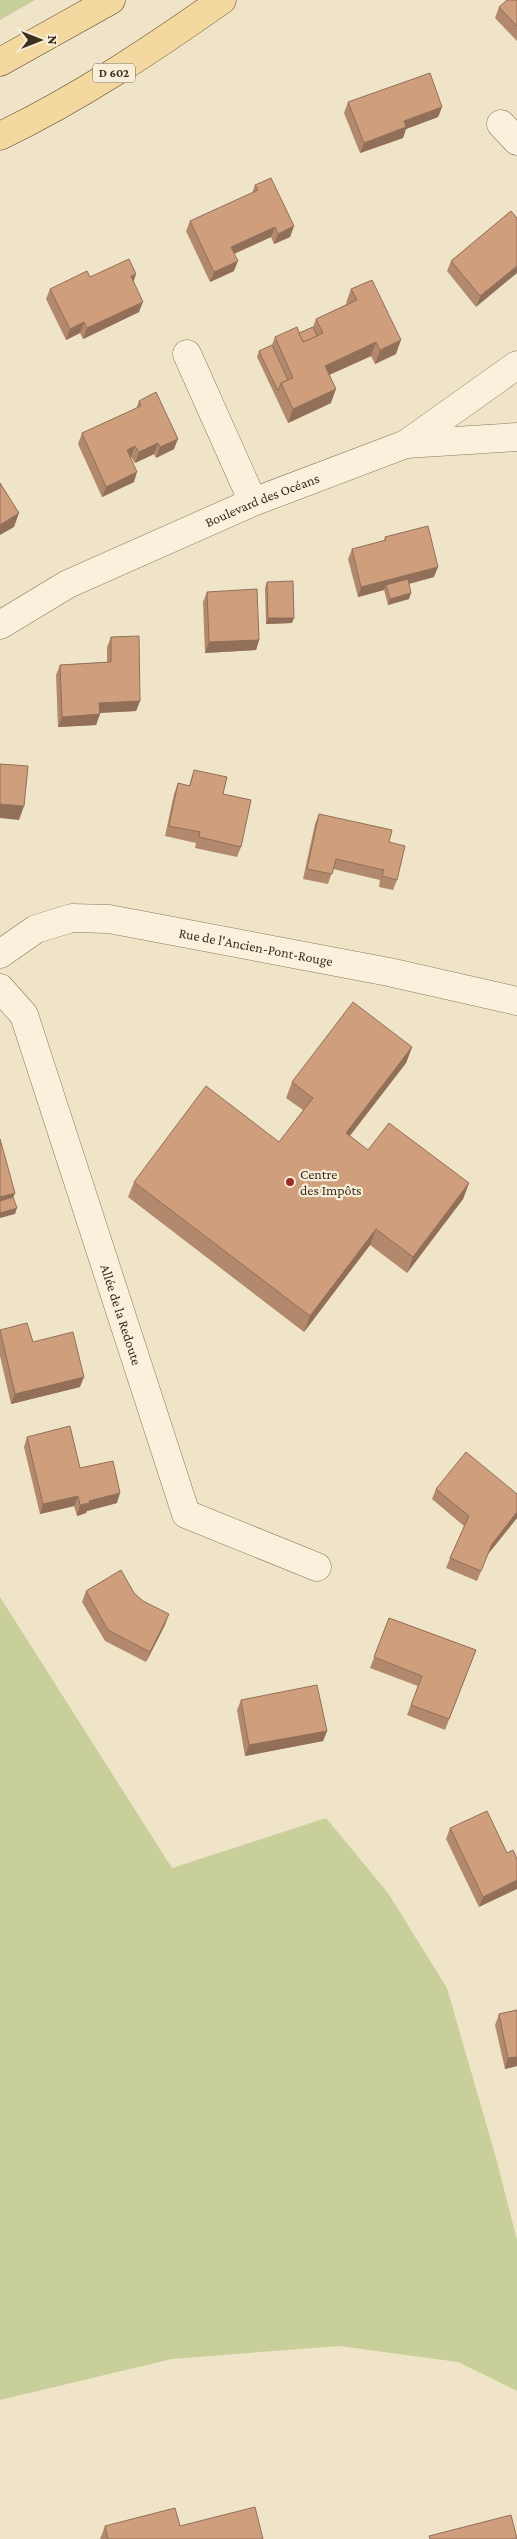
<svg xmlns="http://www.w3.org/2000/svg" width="517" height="2539" viewBox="0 0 517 2539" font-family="'Crimson Pro',serif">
<rect width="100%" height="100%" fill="#f0e4c8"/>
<g fill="#c9cf9b">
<path d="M0 0H35L0 20Z"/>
<path d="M0 1597 172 1868 326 1818 388 1893 447 1988 496 2158 517 2240V2391L458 2362 339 2346 172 2359 0 2400Z"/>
</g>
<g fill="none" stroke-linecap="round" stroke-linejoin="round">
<g stroke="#8d765c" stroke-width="29">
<g id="minor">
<path d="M501 124 517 141"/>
<path d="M187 354 253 502"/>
<path d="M406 444 517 437"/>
<path id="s1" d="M0 625 68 584 253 502 406 444 517 365"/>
<path id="s2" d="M0 954 36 929 72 918 109 919 389 972 517 1001"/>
<path id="s3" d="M0 988 24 1015 186 1514 317 1567"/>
</g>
</g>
<g stroke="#5b4430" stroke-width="29">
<g id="primary">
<path d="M0 62 111 0"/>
<path d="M0 136C79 98 151 50 222 0"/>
</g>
</g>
<use href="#minor" stroke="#faf1dc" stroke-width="28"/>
<use href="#primary" stroke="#f3d9a0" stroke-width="28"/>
</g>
<g fill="#b2896c">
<path d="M517 0V41L495 18 499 7Z"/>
<path d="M348 102 442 107 438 117 406 129 403 138 360 153 344 113Z"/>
<path d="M255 185 294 226 290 237 274 244 271 237 234 254V271L210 282 186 231 190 221 252 193Z"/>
<path d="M511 211 476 307 447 271 451 261Z"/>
<path d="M90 277 133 282 139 312 83 339 80 333 66 340 46 299 50 289Z"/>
<path d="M351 289 396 354 375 364 371 356 329 375 331 403 288 423 257 357 259 351 272 345 275 337 299 333 313 327 316 319 347 304 346 303Z"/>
<path d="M139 401 174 449 156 458 154 454 135 463 131 457H130L134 482 102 497 78 444 82 433 136 409Z"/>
<path d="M385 537 434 577 409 584V599L388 605 384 590 358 597 348 559 352 549 384 541Z"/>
<path d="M267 582 292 623 266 624 265 588Z"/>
<path d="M207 592 259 640 256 650 205 653 203 602Z"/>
<path d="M111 637 140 701 136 711 100 713 96 725 58 727 56 675 60 665 107 662V647Z"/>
<path d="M194 770 223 794 241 847 237 857 195 848 196 843 165 836 174 794 178 783 189 786Z"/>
<path d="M319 814 389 842 397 880 393 890 379 887 380 880 333 869 328 884 303 879 315 824Z"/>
<path d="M412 1047 406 1063 350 1136 368 1150 469 1183 463 1199 407 1273 370 1245 304 1332 128 1197 134 1182 279 1142 303 1110 286 1098 292 1082Z"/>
<path d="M0 1330 33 1342 80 1387 11 1404 0 1356Z"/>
<path d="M27 1437 80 1468 117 1503 87 1511 86 1513 77 1516 74 1506 40 1514 24 1447Z"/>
<path d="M436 1489 517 1494V1518L488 1554 477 1581 446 1568 450 1558 464 1526 432 1499Z"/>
<path d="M86 1591 134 1593 165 1625 146 1662 105 1641 82 1602Z"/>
<path d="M389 1618 476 1650 445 1730 407 1715 418 1686 370 1668Z"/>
<path d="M241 1700 327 1731 323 1741 245 1756 237 1710Z"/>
<path d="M450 1828 507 1853 479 1907 446 1839Z"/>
<path d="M517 2010V2066L505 2069 495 2025 499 2014Z"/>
<path d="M105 2526H180L263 2539H100Z"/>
</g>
<g fill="#916f58">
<path d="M442 107 438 117 406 129 403 138 360 153 364 143 404 121Z"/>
<path d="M294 226 290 237 274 244 278 234Z"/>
<path d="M275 227 271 237 227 257 231 247Z"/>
<path d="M238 261 234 271 210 282 214 272Z"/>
<path d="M517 266V273L476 307 480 296Z"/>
<path d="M136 274 133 284 131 276Z"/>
<path d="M143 302 139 312 83 339 87 328Z"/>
<path d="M84 322 80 333 66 340 70 329Z"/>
<path d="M401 340 396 354 375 364 380 350Z"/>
<path d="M376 342 371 356 320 379 325 366Z"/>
<path d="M336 389 331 403 288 423 293 409Z"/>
<path d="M178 439 174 449 156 458 160 447Z"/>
<path d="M158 443 154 454 135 463 139 452Z"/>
<path d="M135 446 131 457 123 461 127 450Z"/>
<path d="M137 472 134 482 102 497 106 487Z"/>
<path d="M19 513 14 527 0 535V525Z"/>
<path d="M438 567 434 577 388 589 386 585 384 590 358 597 361 587Z"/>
<path d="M411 593 409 599 388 605 390 599Z"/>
<path d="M268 618H294L292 623 266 624Z"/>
<path d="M259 640 256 650 205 653 209 642Z"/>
<path d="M140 701 136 711 95 713 99 703Z"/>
<path d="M100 714 96 725 58 727 62 717Z"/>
<path d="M0 804 24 806 19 820 0 818Z"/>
<path d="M412 1047 406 1063 340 1148 346 1133Z"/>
<path d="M469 1183 463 1199 407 1273 413 1257Z"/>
<path d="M15 1193 11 1203 0 1206V1197Z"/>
<path d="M17 1208 15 1214 0 1218V1213Z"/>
<path d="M376 1229 370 1245 304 1332 310 1316Z"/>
<path d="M84 1377 80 1387 11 1404 15 1394Z"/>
<path d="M120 1493 117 1503 87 1511 86 1513 77 1516 80 1505 89 1501Z"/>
<path d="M78 1496 74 1506 40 1514 43 1504Z"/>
<path d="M517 1512V1518L488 1554 477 1581 492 1544Z"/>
<path d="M169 1614 165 1625 146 1662 150 1652Z"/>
<path d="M327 1731 323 1741 245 1756 249 1745Z"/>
<path d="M517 1880V1889L479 1907 483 1897Z"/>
<path d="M517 2057V2066L505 2069 508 2058Z"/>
</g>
<g fill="#cf9f7d" stroke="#916f58">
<path d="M507 0H517V26L499 7Z"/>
<path d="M430 73 442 107 404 121 406 127 364 143 348 102Z"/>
<path d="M271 178 294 226 278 234 275 227 231 247 238 261 214 272 190 221 258 190 255 185Z"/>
<path d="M511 211 517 218V266L480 296 451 261Z"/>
<path d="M129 259 136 274 131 276 143 302 87 328 84 322 70 329 50 289 87 271 90 277Z"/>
<path d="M372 280 401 340 380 350 376 342 325 366 336 389 293 409 281 383 293 378 275 337 297 327 303 342 323 333 316 319 357 300 351 289Z"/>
<path d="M313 327 317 336 303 342 299 333Z"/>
<path d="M272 345 288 380 281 383 278 391 259 351Z"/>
<path d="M156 392 178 439 160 447 158 443 139 452 135 446 127 450 137 472 106 487 82 433 141 406 139 401Z"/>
<path d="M0 483 19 513 0 525Z"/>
<path d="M428 526 438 567 361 587 352 549 386 540 385 537Z"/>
<path d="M408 579 411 593 390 599 386 585Z"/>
<path d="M293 581 294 618H268L267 582Z"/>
<path d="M257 589 259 640 209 642 207 592Z"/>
<path d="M139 636 140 701 99 703 100 714 62 717 60 665 111 662V637Z"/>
<path d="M0 764 28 766 24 806 0 804Z"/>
<path d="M194 770 227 777 223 794 251 800 241 847 199 837 200 832 169 826 178 783 190 786Z"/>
<path d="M319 814 392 830 389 842 405 846 397 880 382 876 384 870 336 859 332 874 307 869Z"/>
<path d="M353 1002 412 1047 346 1133 368 1150 389 1123 469 1183 413 1257 376 1229 310 1316 134 1182 206 1086 279 1142 313 1098 292 1082Z"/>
<path d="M0 1139 15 1193 0 1197Z"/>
<path d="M13 1197 17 1208 0 1213V1201Z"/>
<path d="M27 1323 33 1342 73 1332 84 1377 15 1394 0 1330Z"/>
<path d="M70 1426 80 1468 113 1461 120 1493 89 1501 90 1503 80 1505 78 1496 43 1504 27 1437Z"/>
<path d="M466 1452 517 1494V1512L492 1544 481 1571 450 1558 469 1516 436 1489Z"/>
<path d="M121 1570 134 1593 143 1601 169 1614 150 1652 108 1630 86 1591Z"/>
<path d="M389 1618 476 1650 449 1719 411 1705 422 1676 374 1657Z"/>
<path d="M317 1685 327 1731 249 1745 241 1700Z"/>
<path d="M487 1811 507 1853 513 1850 517 1859V1880L483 1897 450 1828Z"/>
<path d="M517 2010V2057L508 2058 499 2014Z"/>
<path d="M255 2507 263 2539H108L105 2526 175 2508 180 2526Z"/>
<path d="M511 2515 517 2539H430L429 2536Z"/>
</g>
<circle fill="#9e2a2b" stroke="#f7eed8" stroke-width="2" cx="290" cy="1182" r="5"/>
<g text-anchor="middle" stroke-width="4.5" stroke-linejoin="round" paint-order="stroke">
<rect fill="#f7eed8" stroke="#756857" stroke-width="1" x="93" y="63.5" width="42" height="19" rx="4"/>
<g font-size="12" font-weight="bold" fill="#3d2e20">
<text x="114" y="77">D 602</text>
</g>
<g font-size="14" fill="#3d2e20" stroke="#f7eed8">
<text dy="5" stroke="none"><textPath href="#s1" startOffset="291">Boulevard des Océans</textPath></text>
<text dy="5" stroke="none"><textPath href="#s2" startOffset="268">Rue de l'Ancien-Pont-Rouge</textPath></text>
<text dy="5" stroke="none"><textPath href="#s3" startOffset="351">Allée de la Redoute</textPath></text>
</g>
<g font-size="14" fill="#3d2e20" stroke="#f7eed8" text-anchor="start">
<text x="300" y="1179">Centre<tspan x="300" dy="16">des Impôts</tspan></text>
</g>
</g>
<g transform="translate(40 40) rotate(90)" stroke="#f7eed8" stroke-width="4" paint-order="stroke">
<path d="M0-4L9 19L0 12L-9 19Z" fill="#3d2e20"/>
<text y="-8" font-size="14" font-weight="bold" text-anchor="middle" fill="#3d2e20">N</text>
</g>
</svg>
